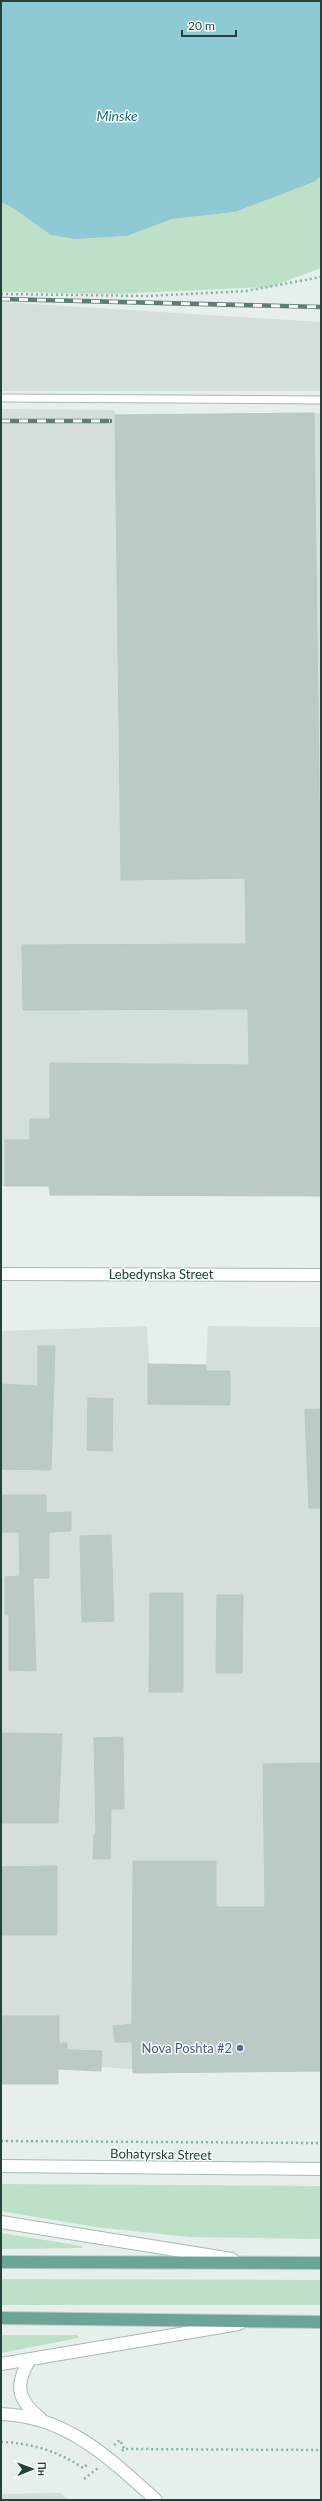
<svg xmlns="http://www.w3.org/2000/svg" width="322" height="2501" viewBox="0 0 322 2501" font-family="Lato,sans-serif">
<rect width="100%" height="100%" fill="#e6efeb"/>
<g fill="#d4dfda">
<path d="M1 302 321 322V391H1Z"/>
<path d="M1 409 115 410V415L321 413V1196L50 1195 47 1186H1Z"/>
<path d="M147 1326 149 1364 206 1365 208 1326 321 1327V2071L133 2073V2069L101 2067V2071L68 2050 67 2045 58 2063V2084H1V1331Z"/>
<path d="M61 2493 68 2500H1V2494Z"/>
</g>
<g fill="#bfe0c8">
<path d="M321 176V268L270 287 112 294 1 292V202L75 239 127 236 172 219 235 212 314 182Z"/>
<path d="M1 2184 321 2186V2239L189 2237 95 2227 1 2211Z"/>
<path d="M1 2233 82 2246V2248L1 2249Z"/>
<path d="M1 2279 321 2280V2305H1Z"/>
<path d="M1 2335H78V2338L1 2353Z"/>
</g>
<path fill="#8ec9d4" d="M1 1H321V176L314 182 235 212 172 219 127 236 75 239 51 235 13 208 1 202Z"/>
<g fill="#bbcac4" stroke="#b8c9c2">
<path d="M314 413 321 931V1196L50 1195V1186H5V1140H30V1119H50V1063L249 1065 248 1009 23 1010 22 945 246 944 245 878 121 880 115 415Z"/>
<path d="M38 1346H55L51 1470 1 1469V1384L38 1386Z"/>
<path d="M148 1364 206 1365V1371H230V1405L148 1404Z"/>
<path d="M88 1398 113 1399 112 1451 87 1450Z"/>
<path d="M321 1409V1508H309L305 1410Z"/>
<path d="M1 1495H46V1513L71 1512V1531L49 1532V1578H33L36 1671 9 1670V1614H5V1577L20 1576 19 1532H1Z"/>
<path d="M111 1535 114 1621 82 1622 80 1536Z"/>
<path d="M150 1593H183V1692H149Z"/>
<path d="M217 1595H243L242 1673H216Z"/>
<path d="M1 1733 62 1734 58 1823H1Z"/>
<path d="M123 1737 124 1809H111L110 1859H93L94 1835H96L94 1738Z"/>
<path d="M321 1763V2071L133 2073 132 2042H115L113 2026 132 2024 133 1861H216V1907H265L263 1764Z"/>
<path d="M57 1866V1935H1V1867Z"/>
<path d="M1 2016H59V2043H67V2050L102 2051 101 2071 58 2069V2084H1Z"/>
</g>
<g fill="none" stroke-linecap="round" stroke-linejoin="round">
<g stroke="#a8b8b2" stroke-width="9">
<path id="lane" d="M1 398 321 400"/>
</g>
<g stroke="#a8b8b2" stroke-width="14">
<g id="street">
<path d="M1 1274 321 1275"/>
<path d="M1 2166 321 2169"/>
</g>
</g>
<g stroke="#a4bbb3" stroke-width="14">
<g id="secondary">
<path d="M1 2222 232 2259"/>
<path d="M30 2359C15 2384 16 2399 40 2418"/>
<path d="M1 2364 239 2324"/>
<path d="M1 2414C67 2416 109 2458 156 2500"/>
</g>
</g>
<g stroke="#c2cac8" stroke-width="14">
<g id="primary">
<path d="M1 2262 321 2263"/>
<path d="M1 2318 321 2322"/>
</g>
</g>
<g stroke="#86b3a5" stroke-width="2.5" stroke-dasharray="2 3" stroke-linecap="butt">
<path d="M1 294 148 296 246 291 321 277"/>
<path d="M1 2141 321 2143"/>
<path d="M1 2442C31 2443 58 2451 83 2468L89 2463"/>
<path d="M114 2445 120 2440 124 2449"/>
<path d="M122 2451 124 2449 321 2450"/>
<path d="M84 2479 98 2468"/>
</g>
<use href="#lane" stroke="#fff" stroke-width="7"/>
<use href="#street" stroke="#fff" stroke-width="12"/>
<use href="#secondary" stroke="#fff" stroke-width="12"/>
<use href="#primary" stroke="#6aa596" stroke-width="12"/>
<g stroke="#5f7d75" stroke-width="4.5">
<g id="rail">
<path d="M1 299 321 307"/>
<path d="M1 421H110"/>
</g>
</g>
<use href="#rail" stroke="#f7fbf9" stroke-width="3" stroke-dasharray="9" stroke-linecap="butt"/>
</g>
<circle fill="#5c6f8a" stroke="#f7fbf9" stroke-width="1.5" cx="240" cy="2048" r="4"/>
<g text-anchor="middle" stroke-width="3" stroke-linejoin="round" paint-order="stroke">
<g font-size="13" fill="#24423a" stroke="#f7fbf9">
<text x="161" y="1279">Lebedynska Street</text>
<text transform="translate(161 2154) rotate(1)" y="5">Bohatyrska Street</text>
</g>
<g font-size="13" fill="#4e5e75" stroke="#f7fbf9" text-anchor="end">
<text x="232" y="2053">Nova Poshta #2</text>
</g>
<g font-size="14" font-style="italic" fill="#1c6f80" stroke="#f7fbf9">
<text x="117" y="121">Minske</text>
</g>
</g>
<rect width="322" height="2501" fill="none" stroke="#24423a" stroke-width="4"/>
<g transform="translate(32 2469) rotate(89)" stroke="#f7fbf9" stroke-width="3" paint-order="stroke">
<path d="M0-3L7 15L0 10L-7 15Z" fill="#24423a"/>
<text y="-6" font-size="11" font-weight="bold" text-anchor="middle" fill="#24423a">Пн</text>
</g>
<path d="M182 30v6h54v-6" fill="none" stroke="#24423a" stroke-width="2"/>
<text x="188" y="30" font-size="12" fill="#24423a" stroke="#f7fbf9" stroke-width="3" paint-order="stroke">20 m</text>
</svg>
